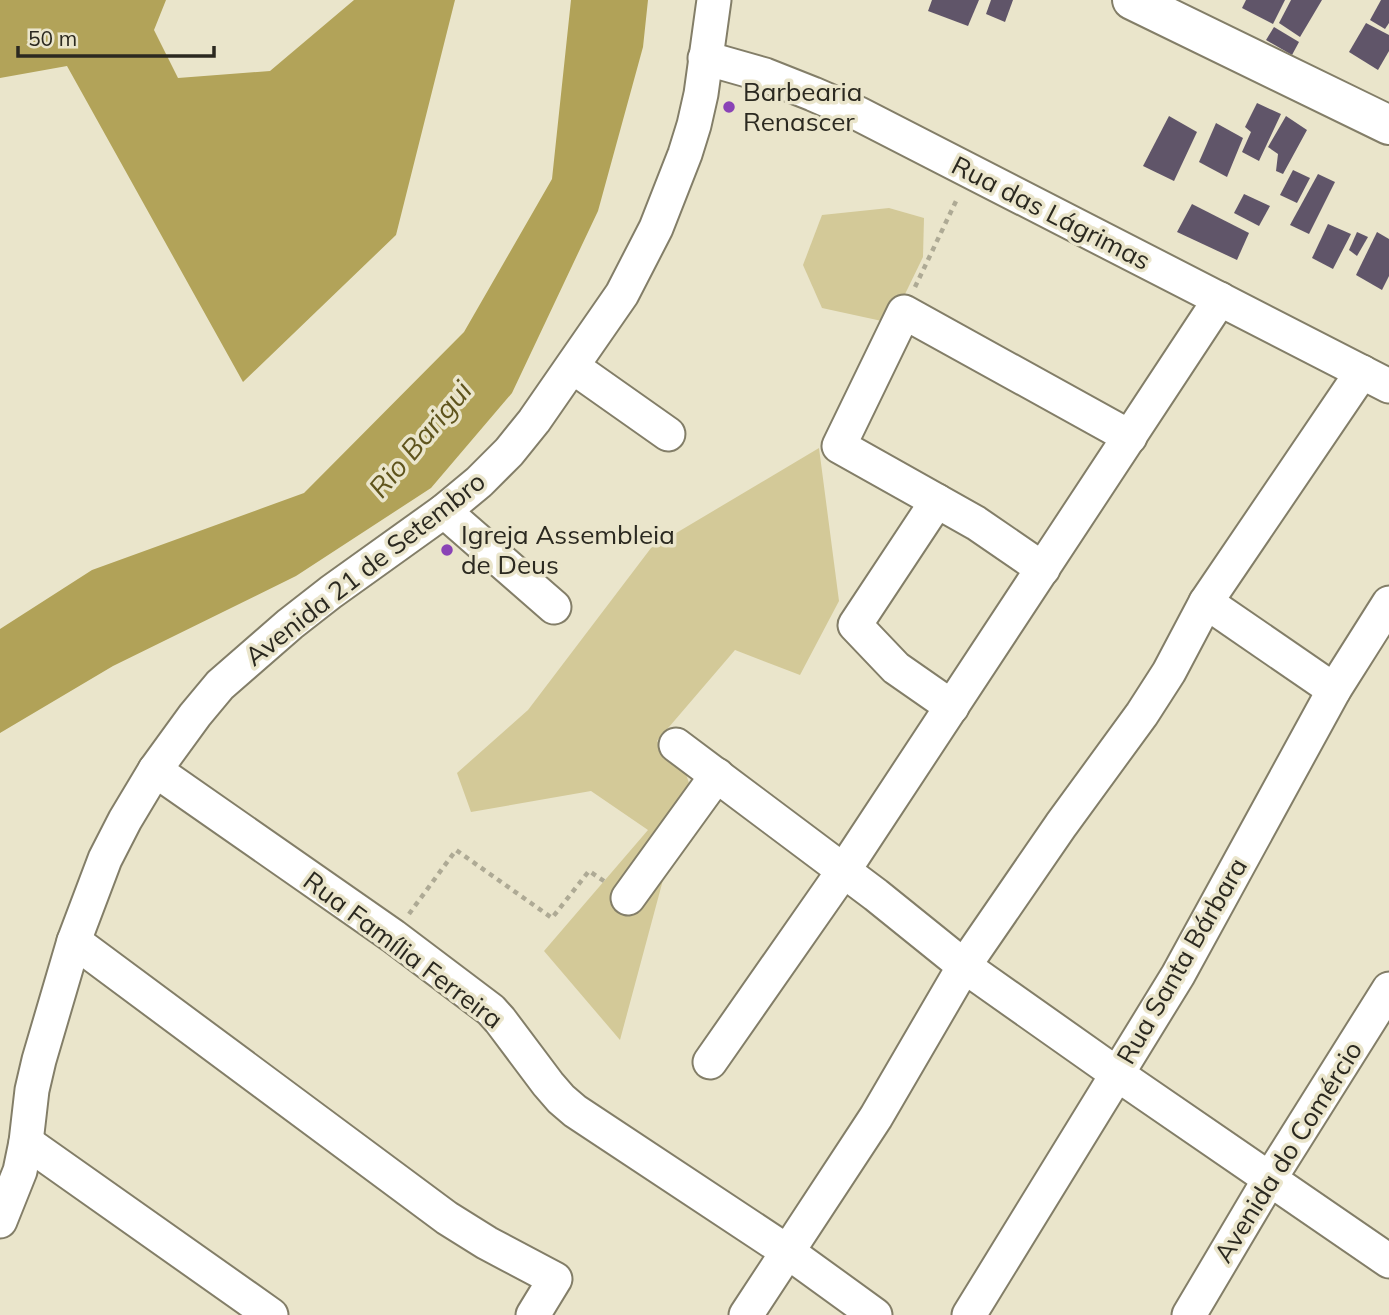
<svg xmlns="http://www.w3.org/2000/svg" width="1389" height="1315" viewBox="0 0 1389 1315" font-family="Mulish,sans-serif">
<rect width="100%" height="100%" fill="#eae5cb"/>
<g fill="#d3c998">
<path d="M889 208 924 218 923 257 891 323 822 308 803 265 822 215Z"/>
<path d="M819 448 839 601 800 675 735 650 657 741 685 771 689 783 620 1040 544 951 648 830 591 791 471 812 457 773 528 710 651 548Z"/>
</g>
<path fill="#b2a359" d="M0 0H166L154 30 178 78 270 71 354 0H455L396 235 243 382 67 66 0 78Z"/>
<path fill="#b1a258" d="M571 0H648L643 47 598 211 512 393 431 488 296 576 113 666 0 733V629L92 570 304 493 464 332 552 179Z"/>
<g fill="#605569">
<path d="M932 0H979L968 26 928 11Z"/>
<path d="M991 0H1013L1005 22 986 14Z"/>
<path d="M1246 0H1285L1273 24 1242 8Z"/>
<path d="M1291 0H1322L1300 37 1279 23Z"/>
<path d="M1381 0H1389V23L1385 29 1370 20Z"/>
<path d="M1366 23 1389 35V51L1378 70 1349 52Z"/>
<path d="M1274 27 1299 42 1292 55 1266 40Z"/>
<path d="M1257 103 1281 114 1259 161 1242 152 1251 132 1245 127Z"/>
<path d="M1169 116 1197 132 1174 181 1143 166Z"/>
<path d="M1286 116 1307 130 1283 174 1276 171 1278 154 1268 147Z"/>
<path d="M1216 123 1243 138 1227 177 1199 162Z"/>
<path d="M1293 170 1310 178 1297 203 1280 195Z"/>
<path d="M1318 174 1335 182 1309 234 1290 225Z"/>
<path d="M1244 194 1270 206 1259 226 1234 213Z"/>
<path d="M1192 204 1249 233 1237 260 1177 232Z"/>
<path d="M1328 224 1351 234 1333 269 1312 258Z"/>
<path d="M1357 232 1368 237 1357 256 1349 250Z"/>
<path d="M1377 232 1389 239V276L1382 290 1356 275Z"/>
</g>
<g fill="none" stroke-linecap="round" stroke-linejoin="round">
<g stroke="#837e68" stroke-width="37">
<g id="minor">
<path d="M705 58 765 75 813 94 859 114 1389 386"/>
<path d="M573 367 668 434"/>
<path d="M937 501 855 625 896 668 952 707"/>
<path d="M444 511 554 607"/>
<path d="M1043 569 976 523 839 446 904 312 1130 437"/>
<path d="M1206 602 1334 690"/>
<path d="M676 745 876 895 964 966 1117 1074 1389 1261"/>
<path d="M155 770 393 936 491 1010 500 1020 548 1084 561 1099 575 1111 788 1252 875 1315"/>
<path d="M628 898 717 775"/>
<path d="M74 941 447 1218 487 1243 555 1279 533 1315"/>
<path d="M710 1062 844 870 1220 299"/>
<path d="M26 1142 271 1315"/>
<path d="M0 1221 20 1171 26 1142 32 1090 39 1060 74 941 105 859 125 820 155 770 195 715 220 685 290 624 331 592 444 511 479 482 509 452 534 421 622 294 656 228 685 154 694 125 701 94 714 0"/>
<path d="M746 1315 876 1117 964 966 1061 825 1142 714 1169 672 1206 602 1362 372"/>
<path d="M969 1315 1178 975 1334 690 1389 603"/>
<path d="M1189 1315 1269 1180 1389 989"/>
</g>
</g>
<g stroke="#837e68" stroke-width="42">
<path id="major" d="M1132 0 1389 125"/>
</g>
<g stroke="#aeaa95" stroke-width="4.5" stroke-dasharray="5 5" stroke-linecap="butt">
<path d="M915 287 958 197"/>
<path d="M409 914 456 850 552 918 589 871 604 881"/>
</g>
<use href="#minor" stroke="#fff" stroke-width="33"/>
<use href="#major" stroke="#fff" stroke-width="38"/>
</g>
<g fill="#8a43b6" stroke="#eae5cb" stroke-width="2.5">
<circle cx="729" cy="107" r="7"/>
<circle cx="447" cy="550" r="7"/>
</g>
<g text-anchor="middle" stroke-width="7" stroke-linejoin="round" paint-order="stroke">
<g font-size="26" fill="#2b2920" stroke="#eae5cb" text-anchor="start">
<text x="743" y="101">Barbearia<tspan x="743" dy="30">Renascer</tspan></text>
<text x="461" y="544">Igreja Assembleia<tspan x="461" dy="30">de Deus</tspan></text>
</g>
<g font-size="26" fill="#2b2920" stroke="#eae5cb">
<text transform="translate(1051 213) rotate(27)" y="9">Rua das Lágrimas</text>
<text transform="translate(365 569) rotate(-38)" y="9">Avenida 21 de Setembro</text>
<text transform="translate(403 950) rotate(37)" y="9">Rua Família Ferreira</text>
<text transform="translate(1182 961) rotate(-60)" y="9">Rua Santa Bárbara</text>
<text transform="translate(1288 1152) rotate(-58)" y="9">Avenida do Comércio</text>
</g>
<g font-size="28" font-style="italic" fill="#5f541d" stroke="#eae5cb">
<text transform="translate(420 439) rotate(-50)" y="10">Rio Barigui</text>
</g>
</g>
<path d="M18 46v10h196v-10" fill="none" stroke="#2b2920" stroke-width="3.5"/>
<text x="28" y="46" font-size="21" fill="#2b2920" stroke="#eae5cb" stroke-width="5" paint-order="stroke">50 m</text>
</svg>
